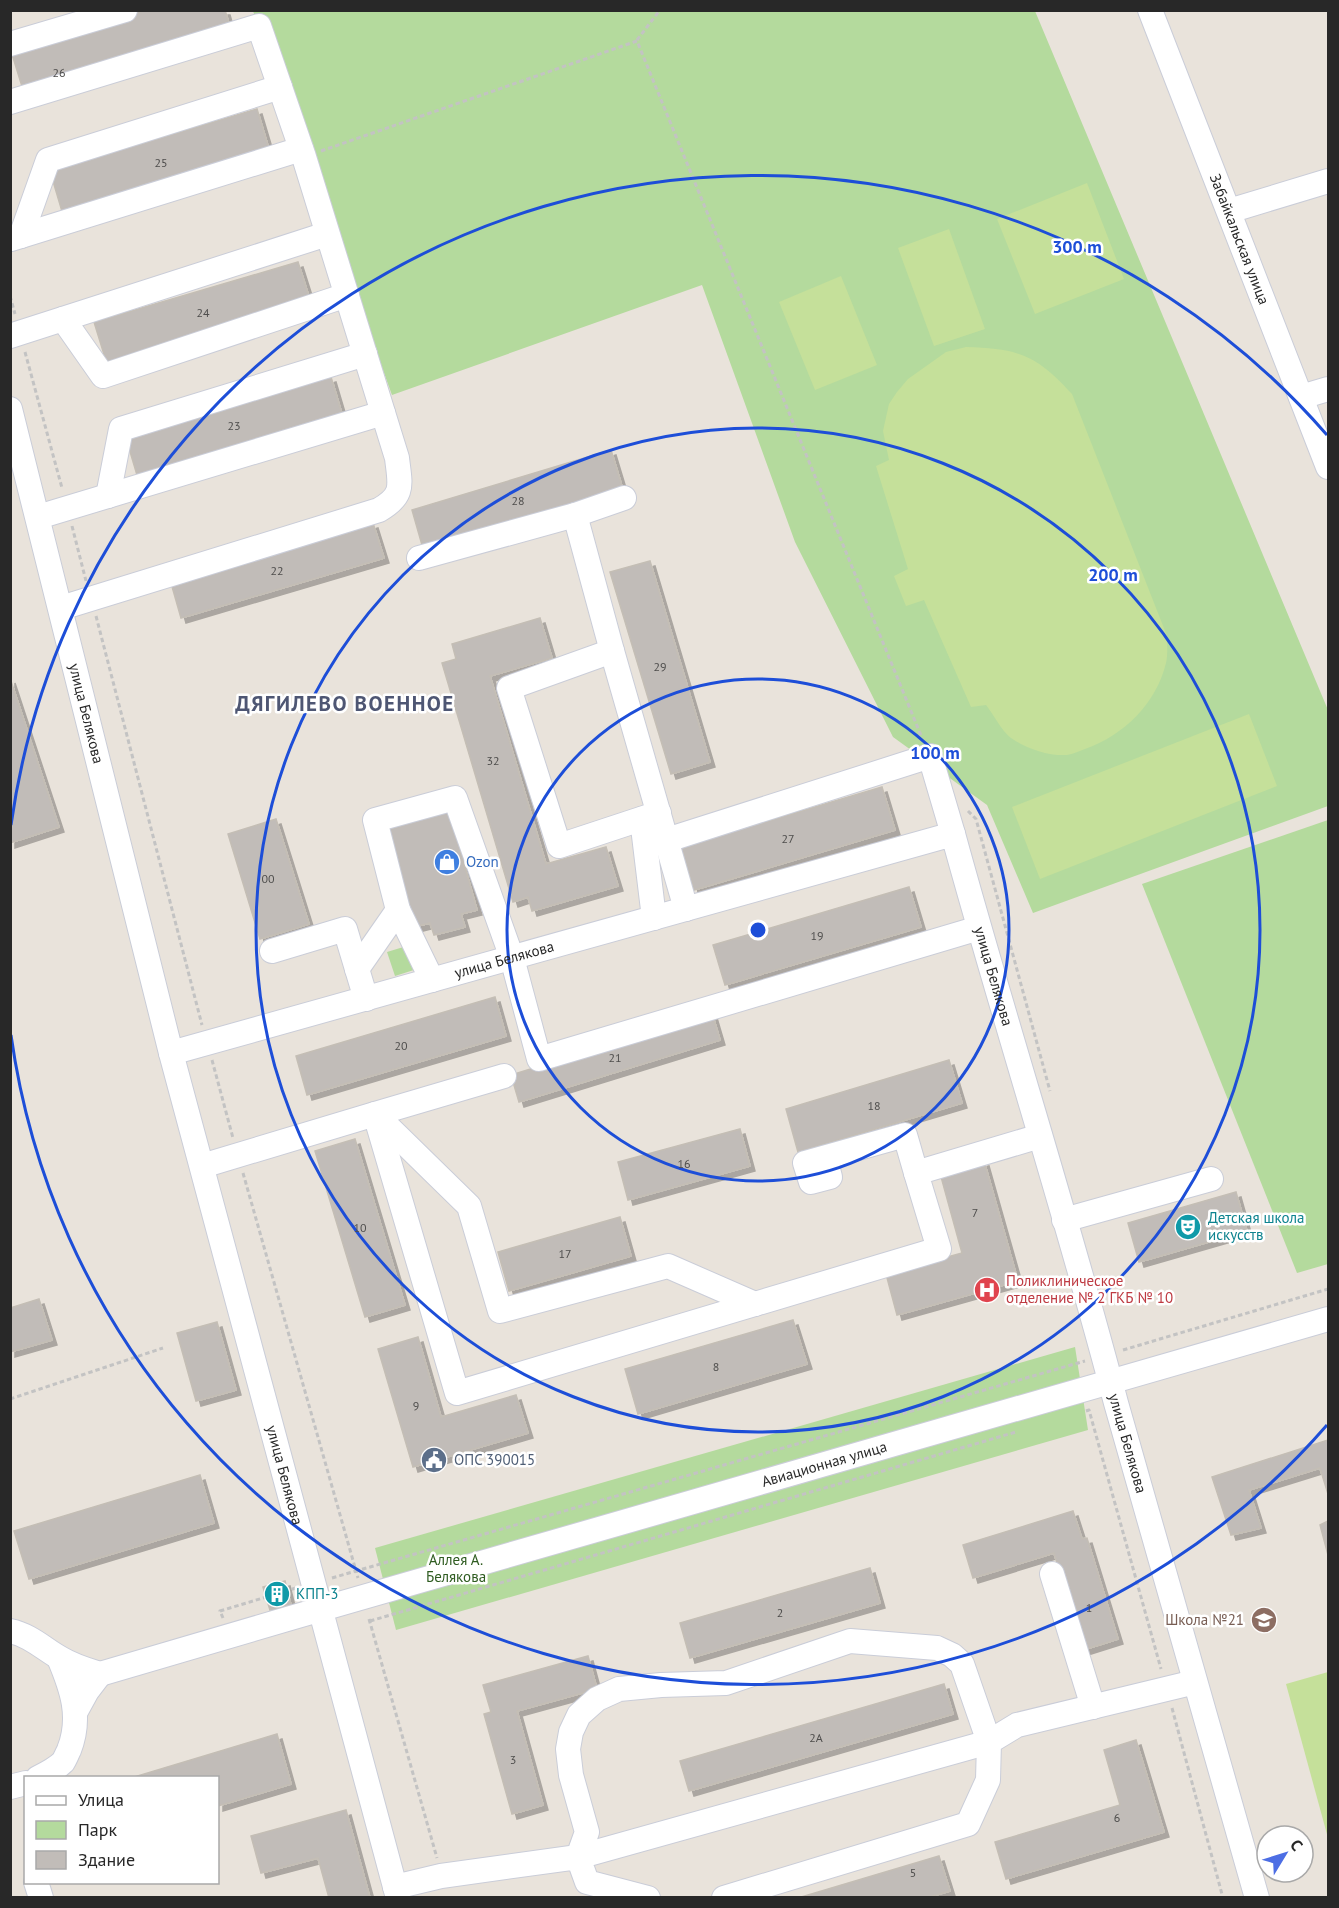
<svg xmlns="http://www.w3.org/2000/svg" width="1339" height="1908" viewBox="0 0 1339 1908" font-family="'PT Sans',sans-serif">
<defs>
<filter id="shadow"><feDropShadow dx="5" dy="5" stdDeviation="0" flood-color="#0004"/></filter>
</defs>
<rect width="100%" height="100%" fill="#e9e3db"/>
<g fill="#b4da9d">
<path d="M253 11H1035L1328 710V806L1033 913 987 805 893 737 795 542 702 285 392 395Z"/>
<path d="M1328 820V1264L1297 1273 1142 884Z"/>
<path d="M410 945 417 969 395 976 387 952Z"/>
<path d="M1075 1347 1088 1430 396 1630 375 1548Z"/>
</g>
<g fill="#c5e09a">
<path d="M1087 183 1124 279 1035 314 997 219Z"/>
<path d="M949 229 985 329 934 346 898 248Z"/>
<path d="M841 276 877 365 815 390 779 302Z"/>
<path d="M966 347C1019 349 1035 354 1072 394L1167 636C1167 644 1168 655 1166 663 1156 704 1124 735 1085 749 1079 751 1073 754 1067 755 1048 756 1027 749 1011 738 1001 730 994 715 986 705L971 707 924 600 906 606 894 576 908 569 876 466 889 460 883 431 889 404 897 392 908 379 946 352Z"/>
<path d="M1249 714 1277 786 1040 879 1012 807Z"/>
<path d="M1328 1672V1838L1286 1684Z"/>
</g>
<g fill="#c1bcb8" stroke="#c4beb5" stroke-width="1.5" filter="url(#shadow)">
<path d="M146 10H225L232 34 25 96 11 51Z"/>
<path d="M257 109 271 156 64 218 50 171Z"/>
<path d="M298 262 311 303 107 364 94 322Z"/>
<path d="M331 377 342 414 137 475 126 438Z"/>
<path d="M611 450 624 493 424 552 412 510Z"/>
<path d="M373 523 384 558 181 618 171 583Z"/>
<path d="M650 561 710 762 671 774 610 572Z"/>
<path d="M540 618 552 658 490 676 546 864 606 847 618 886 532 911 528 897 513 902 442 663 456 659 452 644Z"/>
<path d="M10 678 59 827 10 843Z"/>
<path d="M882 787 895 830 694 890 681 847Z"/>
<path d="M448 807 477 910 461 914 465 927 434 935 430 923 414 927 385 824Z"/>
<path d="M276 819 309 924 260 939 228 834Z"/>
<path d="M909 887 921 927 725 985 713 945Z"/>
<path d="M495 997 506 1036 307 1095 296 1056Z"/>
<path d="M712 1013 720 1040 519 1102 511 1075Z"/>
<path d="M949 1060 962 1103 798 1152 786 1109Z"/>
<path d="M740 1129 750 1166 628 1200 618 1162Z"/>
<path d="M355 1139 405 1305 365 1317 315 1151Z"/>
<path d="M984 1161 1018 1281 897 1315 886 1274 962 1253 940 1173Z"/>
<path d="M1236 1192 1247 1231 1139 1262 1128 1223Z"/>
<path d="M620 1217 631 1256 509 1291 498 1252Z"/>
<path d="M39 1299 52 1340 10 1352V1308Z"/>
<path d="M793 1320 807 1364 638 1414 625 1369Z"/>
<path d="M217 1322 236 1390 196 1401 177 1333Z"/>
<path d="M418 1337 441 1417 516 1395 528 1433 413 1467 378 1349Z"/>
<path d="M1328 1440V1494L1320 1468 1249 1490 1261 1528 1231 1535 1212 1477Z"/>
<path d="M200 1475 214 1523 29 1579 14 1531Z"/>
<path d="M1073 1511 1082 1539 1087 1538 1118 1639 1083 1650 1054 1553 973 1578 963 1545Z"/>
<path d="M1328 1521V1555L1320 1525Z"/>
<path d="M870 1568 880 1603 690 1658 680 1623Z"/>
<path d="M285 1581 291 1605 270 1610 263 1587Z"/>
<path d="M588 1656 597 1689 517 1711 543 1805 512 1814 484 1714 491 1712 483 1685Z"/>
<path d="M944 1684 953 1714 689 1791 680 1761Z"/>
<path d="M277 1734 291 1784 218 1806V1778H131Z"/>
<path d="M1136 1740 1164 1832 1006 1879 995 1842 1120 1805 1104 1750Z"/>
<path d="M346 1810 370 1898H329L318 1858 261 1873 251 1836Z"/>
<path d="M939 1856 950 1891 926 1898H798Z"/>
</g>
<g fill="none" stroke-linecap="round" stroke-linejoin="round">
<g stroke="#cacdd8" stroke-width="26">
<g id="minor">
<path id="s1" d="M1150 10 1328 467"/>
<path d="M10 44 125 10"/>
<path d="M10 102 259 26 304 157 397 458C400 485 405 495 379 510L61 608"/>
<path d="M1229 211 1328 181"/>
<path d="M21 236 48 160 280 87"/>
<path d="M11 239 301 149"/>
<path d="M63 319 103 376 347 295"/>
<path d="M10 336 327 234"/>
<path d="M1301 397 1328 389"/>
<path id="s2" d="M10 409 171 1053 398 1898"/>
<path d="M108 496 121 429 365 354"/>
<path d="M575 515 612 651 686 909"/>
<path d="M38 517 383 413"/>
<path d="M419 558 575 515 624 498"/>
<path d="M612 651 509 688 559 846 659 813"/>
<path d="M642 819 654 918"/>
<path d="M667 840 930 756 953 834"/>
<path d="M272 951 345 929 366 999"/>
<path d="M357 969 398 910"/>
<path d="M432 980 398 910 375 820 455 798 512 958 539 1059 979 928"/>
<path id="s3" d="M171 1053 953 834C1005 1024 1066 1212 1116 1403L1257 1898"/>
<path d="M504 1076 375 1114 469 1206 500 1311 668 1266 755 1304"/>
<path d="M825 1158 830 1177 811 1182 805 1163 905 1135 916 1173"/>
<path d="M202 1166 375 1114 457 1393 939 1249 916 1173 1040 1136"/>
<path d="M1064 1220 1211 1179"/>
<path d="M1052 1574 1093 1707"/>
<path d="M10 1631C30 1635 44 1649 60 1658 73 1666 87 1670 100 1674L87 1691 76 1711"/>
<path id="s4" d="M100 1674 294 1617 1328 1319"/>
<path d="M38 1778C46 1774 56 1769 63 1762 65 1759 67 1754 69 1750 82 1717 72 1689 59 1658"/>
<path d="M10 1787 26 1783"/>
<path d="M36 1882 41 1898"/>
<path d="M395 1887 441 1876 578 1857 989 1742 962 1664 952 1655 937 1648 850 1641 726 1683 661 1685 619 1689 597 1699 579 1715 571 1732 568 1749 571 1775 587 1832 578 1857 587 1882 648 1898"/>
<path d="M724 1898 968 1824 988 1780 989 1742 1017 1725 1195 1682"/>
</g>
</g>
<g stroke="#c3c3c3" stroke-width="3" stroke-dasharray="4.5 3" stroke-linecap="butt">
<path d="M637 40 660 10"/>
<path d="M321 151 637 41 922 738"/>
<path d="M10 296 15 314"/>
<path d="M25 352 62 488"/>
<path d="M72 526 86 581"/>
<path d="M96 616 202 1025"/>
<path d="M968 811 976 819 1050 1091"/>
<path d="M212 1060 233 1138"/>
<path d="M243 1173 356 1571 1085 1361"/>
<path d="M1123 1350 1328 1289"/>
<path d="M10 1399 163 1348"/>
<path d="M1086 1411 1089 1410 1161 1669"/>
<path d="M332 1578 356 1571 358 1578"/>
<path d="M223 1618 220 1611 296 1588"/>
<path d="M369 1619 437 1858"/>
<path d="M370 1621 1016 1432"/>
<path d="M1172 1708 1223 1898"/>
</g>
<use href="#minor" stroke="#fff" stroke-width="24"/>
</g>
<g fill="none" stroke="#1d4ed8" stroke-width="3">
<circle cx="758" cy="930" r="251"/>
<circle cx="758" cy="930" r="502"/>
<path d="M1327 1425A754 754 0 0 1 11 1035M11 825A754 754 0 0 1 1327 435"/>
</g>
<defs>
<g id="shop-disc" transform="scale(1.35)"><circle r="9.5" fill="#3f7fe0" stroke="#fff"/><path d="M-5-2.5h2.3a2.7 3.5 0 0 1 5.4 0H5L5.5 6h-11ZM-1.5-2.5h3a1.5 2.3 0 0 0-3 0Z" fill="#fff"/></g>
<g id="theatre-disc" transform="scale(1.35)"><circle r="9.5" fill="#0f9aa8" stroke="#fff"/><path d="M-5-5.5Q0-4 5-5.5V0Q5 5 0 6Q-5 5-5 0ZM-3.3-2.5H-1v1.5H-3.3ZM1-2.5H3.3v1.5H1ZM-2.8 1Q0 5.5 2.8 1Z" fill="#fff"/></g>
<g id="hospital-disc" transform="scale(1.35)"><circle r="9.5" fill="#e0444e" stroke="#fff"/><path d="M-5-5h3v3.5h4V-5h3V5h-3V1.5h-4V5h-3Z" fill="#fff"/></g>
<g id="civic-disc" transform="scale(1.35)"><circle r="9.5" fill="#5c6f8a" stroke="#fff"/><path d="M-.6-6.5H3V-4.5H.6V-3L4-1V1h2V6H-6V1h2V-1L-.6-3ZM-1.2 2.5V6h2.4V2.5Z" fill="#fff"/></g>
<g id="building-disc" transform="scale(1.35)"><circle r="9.5" fill="#0f9aa8" stroke="#fff"/><path d="M-4-6H4V6H1V3H-1V6H-4ZM-2.5-4.3h1.7v1.8h-1.7ZM.8-4.3h1.7v1.8H.8ZM-2.5-1h1.7V.8h-1.7ZM.8-1h1.7V.8H.8Z" fill="#fff"/></g>
<g id="school-disc" transform="scale(1.35)"><circle r="9.5" fill="#8d6e63" stroke="#fff"/><path d="M0-5L7-2L0 1L-7-2ZM-4 1L0 2.5L4 1V4Q0 6-4 4Z" fill="#fff"/></g>
</defs>
<g fill-rule="evenodd">
<use href="#shop-disc" x="447" y="862"/>
<use href="#theatre-disc" x="1188" y="1227"/>
<use href="#hospital-disc" x="987" y="1290"/>
<use href="#civic-disc" x="434" y="1460"/>
<use href="#building-disc" x="277" y="1594"/>
<use href="#school-disc" x="1264" y="1620"/>
</g>
<g text-anchor="middle" stroke-width="5" stroke-linejoin="round" paint-order="stroke">
<g font-size="12" fill="#4e4d4c">
<text x="59" y="77">26</text>
<text x="161" y="167">25</text>
<text x="203" y="317">24</text>
<text x="234" y="430">23</text>
<text x="518" y="505">28</text>
<text x="277" y="575">22</text>
<text x="660" y="671">29</text>
<text x="493" y="765">32</text>
<text x="788" y="843">27</text>
<text x="268" y="883">00</text>
<text x="817" y="940">19</text>
<text x="401" y="1050">20</text>
<text x="615" y="1062">21</text>
<text x="874" y="1110">18</text>
<text x="684" y="1168">16</text>
<text x="975" y="1217">7</text>
<text x="360" y="1232">10</text>
<text x="565" y="1258">17</text>
<text x="716" y="1371">8</text>
<text x="416" y="1410">9</text>
<text x="1089" y="1612">1</text>
<text x="780" y="1617">2</text>
<text x="816" y="1742">2А</text>
<text x="513" y="1764">3</text>
<text x="1117" y="1822">6</text>
<text x="913" y="1877">5</text>
</g>
<g font-size="15" fill="#282828" stroke="#fff">
<text dy="5" stroke="none"><textPath href="#s1" startOffset="246">Забайкальская улица</textPath></text>
<text dy="5" stroke="none"><textPath href="#s2" startOffset="314">улица Белякова</textPath></text>
<text dy="5" stroke="none"><textPath href="#s3" startOffset="346">улица Белякова</textPath></text>
<text dy="5" stroke="none"><textPath href="#s3" startOffset="960">улица Белякова</textPath></text>
<text dy="5" stroke="none"><textPath href="#s3" startOffset="1446">улица Белякова</textPath></text>
<text dy="5" stroke="none"><textPath href="#s4" startOffset="754">Авиационная улица</textPath></text>
<text dy="5" stroke="none"><textPath href="#s2" startOffset="1101">улица Белякова</textPath></text>
</g>
<g font-size="15" fill="#366cbe" stroke="#fff" text-anchor="start">
<text x="466" y="867">Ozon</text>
</g>
<g font-size="15" fill="#0d838f" stroke="#fff" text-anchor="start">
<text x="1208" y="1223">Детская школа<tspan x="1208" dy="17">искусств</tspan></text>
<text x="296" y="1599">КПП-3</text>
</g>
<g font-size="15" fill="#be3a42" stroke="#fff" text-anchor="start">
<text x="1006" y="1286">Поликлиническое<tspan x="1006" dy="17">отделение № 2 ГКБ № 10</tspan></text>
</g>
<g font-size="15" fill="#4e5e75" stroke="#fff" text-anchor="start">
<text x="454" y="1465">ОПС 390015</text>
</g>
<g font-size="15" fill="#2f5c21" stroke="#fff">
<text x="456" y="1565">Аллея А.<tspan x="456" dy="17">Белякова</tspan></text>
</g>
<g font-size="15" fill="#785e54" stroke="#fff" text-anchor="end">
<text x="1244" y="1625">Школа №21</text>
</g>
<g font-size="21" font-weight="bold" letter-spacing="1.5" fill="#4e5673" stroke="#fff">
<text x="345" y="711">ДЯГИЛЕВО ВОЕННОЕ</text>
</g>
</g>
<circle cx="758" cy="930" r="9" fill="#1d4ed8" stroke="#fff" stroke-width="3"/>
<g font-size="18" text-anchor="middle" font-weight="bold" fill="#1d4ed8" stroke="#fff" stroke-width="5" stroke-linejoin="round" paint-order="stroke">
<text x="1077" y="253">300 m</text>
<text x="1113" y="581">200 m</text>
<text x="935" y="759">100 m</text>
</g>
<rect width="1339" height="1908" fill="none" stroke="#282828" stroke-width="24"/>
<rect x="24" y="1776" width="195" height="108" fill="#ffffff" stroke="#a9a9a9" stroke-width="1.5"/>
<rect x="36" y="1796" width="30" height="9" fill="#ffffff" stroke="#a9a9a9" stroke-width="1.5"/>
<text x="78" y="1806" font-size="18" fill="#282828">Улица</text>
<rect x="36" y="1821" width="30" height="18" fill="#b4da9d" stroke="#a9a9a9" stroke-width="1.5"/>
<text x="78" y="1836" font-size="18" fill="#282828">Парк</text>
<rect x="36" y="1851" width="30" height="18" fill="#c1bcb8" stroke="#a9a9a9" stroke-width="1.5"/>
<text x="78" y="1866" font-size="18" fill="#282828">Здание</text>
<g transform="translate(1285 1854) rotate(52)"><circle r="28" fill="#ffffff" stroke="#a9a9a9" stroke-width="1.5"/>
<path d="M0-4.5L10 22L0 15L-10 22Z" fill="#4d6ee4"/>
<text y="-9" font-size="16" font-weight="bold" text-anchor="middle" fill="#282828">С</text>
</g>
</svg>
